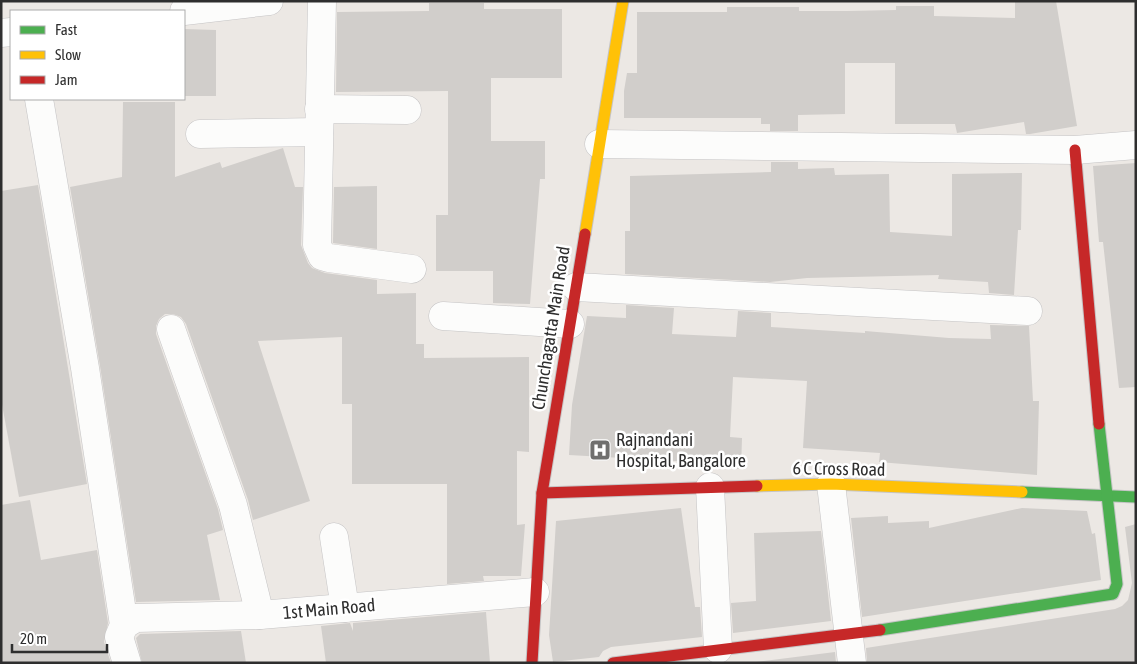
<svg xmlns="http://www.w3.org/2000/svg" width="1137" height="664" viewBox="0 0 1137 664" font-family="'Asap Condensed',sans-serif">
<rect width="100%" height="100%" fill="#ece8e4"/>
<g fill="#d1cecb">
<path d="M1015 1H1056L1077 126 1030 134H1026L1024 122 957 133 955 124H895V63H845V114L798 115V131H770V124H761V118H624V91L627 73H637V12H727V7H799V11H847L896 10V6H934V16L1015 18Z"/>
<path d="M429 3H484V9H562V78H491V141H545V179H540L530 304 493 303V271H436V215H448V91L336 92 337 12 429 11Z"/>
<path d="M184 29 216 30V96H184Z"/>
<path d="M123 102H175V177L220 162 222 168 283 148 295 187H303L301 245 308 263 312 268 325 273 377 280V294L416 293V344H424V358L529 357V452L517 451V525L525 524 521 576H483L484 581 447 584V484H352V404H342V337L258 341 310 501 253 520 248 500 186 324 181 317 173 314H165L159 319 156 326V334L218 509 223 530 207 535 220 600 136 602 100 366 70 187 122 177Z"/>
<path d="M771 162H798V169L834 168 835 175 889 174 890 232 952 236V174L1022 173 1021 230H1018L1014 295 989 293 988 282 938 279 939 275 807 278 770 282 625 274V231H630V176L771 172Z"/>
<path d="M1136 163V387L1119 388 1103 242H1099L1093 166Z"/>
<path d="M38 185 87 484 19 497 1 399V191Z"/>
<path d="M377 186V249L333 243 334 187Z"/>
<path d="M626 305 674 308 672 334 736 337 738 311 771 313V327L865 333V331L949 338 991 339 990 325 1029 326 1033 401H1039L1037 475 879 462 880 453 803 448 807 381 733 377 730 437 742 438 741 469 692 466 693 462 569 455 572 405 587 316 626 318Z"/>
<path d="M30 500 41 560 97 550 108 623 104 642 111 663H1V505Z"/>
<path d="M681 508 695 607H700L702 637 611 647 603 651 599 657 553 662 549 635 556 521Z"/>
<path d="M1022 508 1087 511 1092 534 1095 533 1101 580 862 617 851 518 888 516V523L929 521V528Z"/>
<path d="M1136 524V663H867L866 648 1115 609 1122 606 1128 600 1132 583 1125 527Z"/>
<path d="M821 531 831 621 733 633 731 603 756 601 754 533Z"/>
<path d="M486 612 490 663H326L321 626 350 623 353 631V623Z"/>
<path d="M241 631 246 663H142L136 638 140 634Z"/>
<path d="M835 652 836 663H748Z"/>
</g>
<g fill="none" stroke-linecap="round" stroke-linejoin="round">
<g stroke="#c5c4c5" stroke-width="29">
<g id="street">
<path d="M322 1 317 245 322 256 329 258 412 269"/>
<path d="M184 11 269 1"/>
<path d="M1 33 11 32"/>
<path d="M39 99 85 368 124 625 119 637 127 663"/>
<path d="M319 109 407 110"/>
<path d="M200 134 319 132"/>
<path d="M599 144 1075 150 1136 145"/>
<path d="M576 287 1028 311"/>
<path d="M443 316 570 324"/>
<path d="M171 329 233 505 260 615"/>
<path d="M831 484 852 663"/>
<path d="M710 487 718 649"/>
<path d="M334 537 345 608"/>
<path d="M124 625 136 618 260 615 535 592"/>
</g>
</g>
<g stroke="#c5c4c5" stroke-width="13">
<g id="fast">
<path d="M1022 492 1136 497"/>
<path d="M880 630 1113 594 1117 584 1099 424"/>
</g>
</g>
<g stroke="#c5c4c5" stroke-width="13">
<g id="slow">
<path d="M585 234 623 1"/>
<path d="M757 486 831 484 1022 492"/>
</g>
</g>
<g stroke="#c5c4c5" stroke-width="13">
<g id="jam">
<path d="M1075 150 1099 424"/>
<path d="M542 493 757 486"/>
<path d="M532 663 542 493 585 234"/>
<path d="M613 663 880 630"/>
</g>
</g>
<use href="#street" stroke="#fcfcfb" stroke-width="28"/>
<use href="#fast" stroke="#4caf50" stroke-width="11"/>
<use href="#slow" stroke="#ffc107" stroke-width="11"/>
<use href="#jam" stroke="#c62828" stroke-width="11"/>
</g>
<defs>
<g id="hospital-square" transform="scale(1.125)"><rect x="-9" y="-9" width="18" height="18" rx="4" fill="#706f6e" stroke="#fff"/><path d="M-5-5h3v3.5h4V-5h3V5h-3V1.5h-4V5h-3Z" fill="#fff"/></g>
</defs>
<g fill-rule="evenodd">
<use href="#hospital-square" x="600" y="450"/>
</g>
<g text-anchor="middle" stroke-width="5" stroke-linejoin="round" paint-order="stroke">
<g font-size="18" fill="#2e2e2e" stroke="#fff">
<text transform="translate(551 328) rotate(-81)" y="6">Chunchagatta Main Road</text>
<text transform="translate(839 469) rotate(1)" y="6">6 C Cross Road</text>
<text transform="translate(329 609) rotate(-5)" y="6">1st Main Road</text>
</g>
<g font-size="18" fill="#2e2e2e" stroke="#fff" text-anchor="start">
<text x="616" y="446">Rajnandani<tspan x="616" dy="21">Hospital, Bangalore</tspan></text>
</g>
</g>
<rect width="1137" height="664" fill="none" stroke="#2e2e2e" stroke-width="5"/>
<rect x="10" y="10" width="175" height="90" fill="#ffffff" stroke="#ababab"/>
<rect x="20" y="26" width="25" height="8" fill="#4caf50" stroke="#ababab"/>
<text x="55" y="35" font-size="15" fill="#2e2e2e">Fast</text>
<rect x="20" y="51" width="25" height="8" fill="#ffc107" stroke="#ababab"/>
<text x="55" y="60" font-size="15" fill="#2e2e2e">Slow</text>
<rect x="20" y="76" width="25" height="8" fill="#c62828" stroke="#ababab"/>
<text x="55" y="85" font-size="15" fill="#2e2e2e">Jam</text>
<path d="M12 644v8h95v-8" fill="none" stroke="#2e2e2e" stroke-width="2.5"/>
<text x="20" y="644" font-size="15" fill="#2e2e2e" stroke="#ffffff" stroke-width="4" paint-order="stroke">20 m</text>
</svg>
